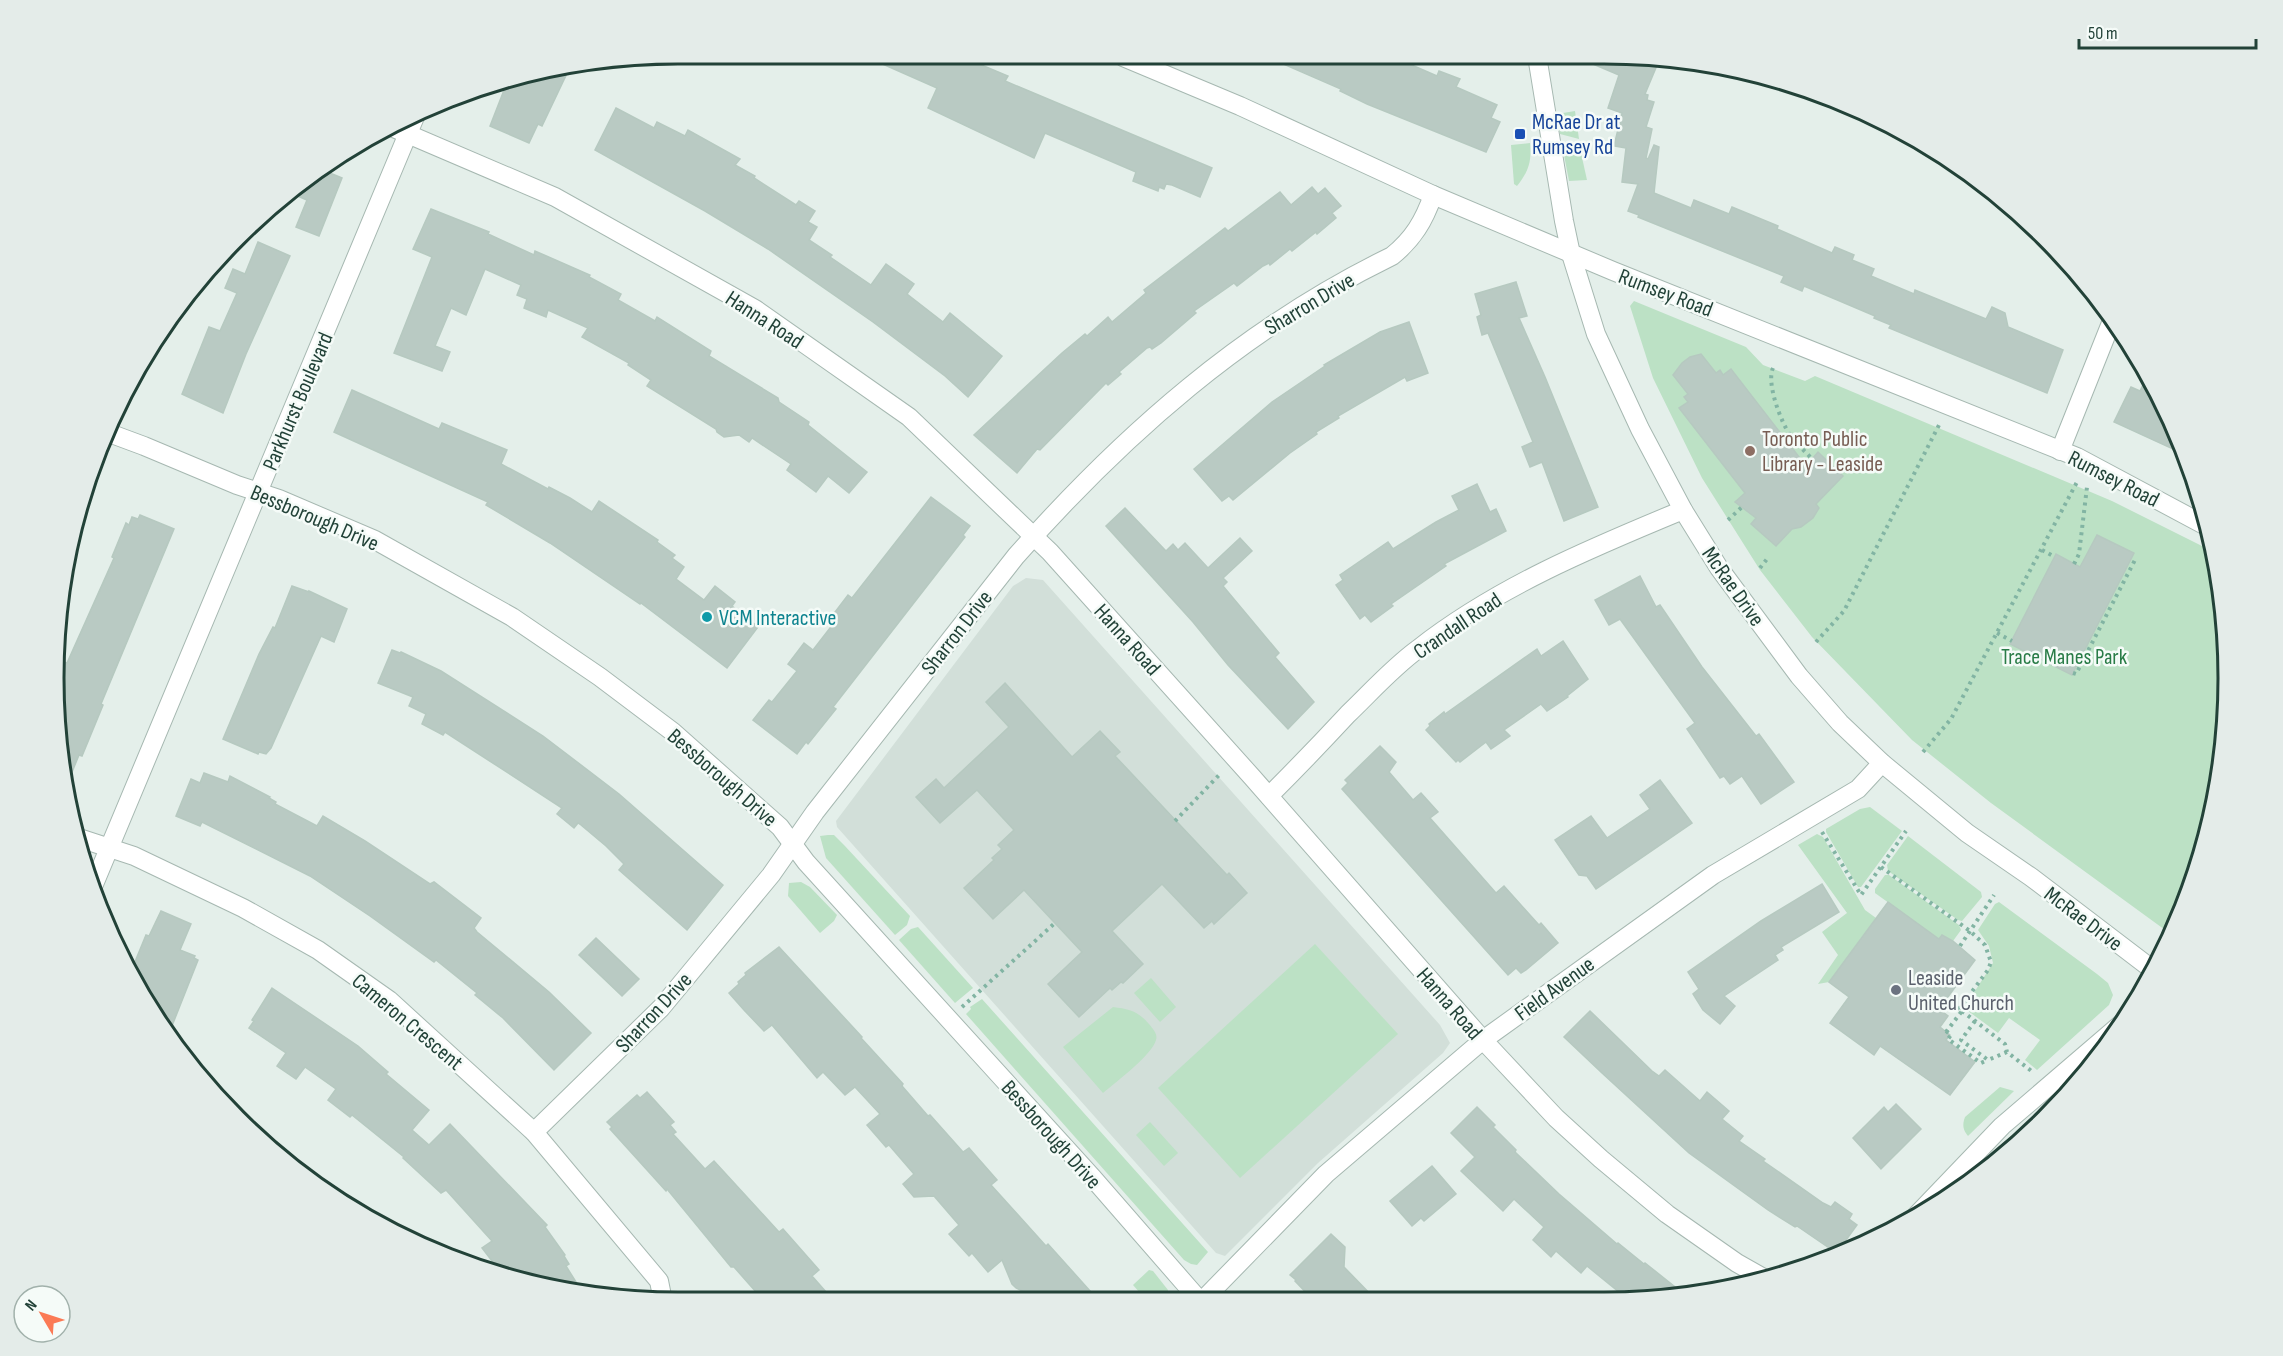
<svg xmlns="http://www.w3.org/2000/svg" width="2283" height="1356" viewBox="0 0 2283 1356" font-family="'Sofia Sans Condensed',sans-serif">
<rect width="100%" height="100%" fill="#e4efea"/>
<path fill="#d2dfd9" d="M1026 578 1043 580 1440 1025 1450 1043 1443 1053 1318 1163 1225 1256 1216 1253 837 827 836 821 1013 586Z"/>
<g fill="#bce1c5">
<path d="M1575 111 1579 139 1560 134 1557 114Z"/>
<path d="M1530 143C1532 162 1528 172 1517 186L1514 184 1511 145Z"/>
<path d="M1581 153 1587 180 1569 181 1564 155Z"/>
<path d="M1634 301 1746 347 1763 365 1805 381 1815 376 2112 501 2216 553 2229 678 2217 800 2181 917 2172 935 1991 803 1912 740 1812 637 1760 570 1702 478 1653 378 1630 306Z"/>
<path d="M1870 807 1902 831 1861 887H1858L1826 832V829L1860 809Z"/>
<path d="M1817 834 1823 837 1865 910 1876 918 1829 982 1818 984 1838 955 1822 932 1847 913 1798 845Z"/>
<path d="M828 835H834L844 845 910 916 907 925 895 935 826 858 820 836Z"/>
<path d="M1908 836 1981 892 1982 897 1962 921 1958 920 1888 871 1887 865Z"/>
<path d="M1885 875H1889L1959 925 1961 930 1953 941 1942 935 1939 939 1875 893V889Z"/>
<path d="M801 882 810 887 837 915 834 921 820 933 788 896 789 883Z"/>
<path d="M1999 902 2097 974 2108 983 2113 995 2109 1005 2037 1070 2025 1060 2040 1040 2009 1018 1998 1033 1964 1008 1993 963 1989 946 1978 930 1995 904Z"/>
<path d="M918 927 973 988 955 1003 899 940 911 929Z"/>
<path d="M1315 944 1398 1034 1240 1178 1158 1088Z"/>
<path d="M1151 978 1176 1007 1160 1022 1134 993Z"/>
<path d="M982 999 1208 1252 1197 1265 1191 1264 1184 1260 966 1014 971 1009 970 1007Z"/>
<path d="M1113 1007C1129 1009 1138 1011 1149 1024 1153 1029 1158 1034 1156 1040 1152 1055 1116 1082 1103 1093L1063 1047Z"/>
<path d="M2000 1087 2014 1091 1968 1136C1963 1130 1962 1125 1965 1117Z"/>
<path d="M1150 1122 1178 1153 1164 1166 1136 1135Z"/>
<path d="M1149 1270 1153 1271 1168 1290V1295L1164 1301H1147L1133 1285Z"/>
</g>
<g fill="#b9cac3" stroke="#b6c9c0" stroke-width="1.5">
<path d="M1639 55 1658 63 1645 94 1648 95 1647 100 1654 102 1646 127 1652 129 1646 158 1648 159 1654 145 1659 147 1654 193 1691 208 1694 200 1729 214 1732 207 1778 226 1777 229 1832 253 1835 247 1854 255 1852 260 1874 269 1871 276 1914 294 1915 290 1986 319 1992 307 2005 313 2008 327 2063 350 2047 393 1889 328 1891 325 1874 318 1875 316 1835 299 1804 286 1802 291 1781 282 1784 276 1638 217 1639 215 1628 211 1638 184 1622 182 1626 148 1614 146 1622 113 1608 108 1619 75 1574 56Z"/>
<path d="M1391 56 1437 76 1439 71 1460 79 1456 87 1497 105 1491 118 1500 122 1486 152 1367 104 1340 91 1341 89 1267 57Z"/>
<path d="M869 58H965L1008 76 1005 81 1212 168 1200 197 1172 185 1166 184 1164 189 1159 187 1158 191 1133 181 1136 172 1045 133 1034 158 928 108 937 88Z"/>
<path d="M571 65 542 126 538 124 529 143 490 126 508 80Z"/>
<path d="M616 108 654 128 657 122 685 136 688 130 740 159 735 165 755 176 754 178 796 205 799 201 815 211 808 222 817 227 809 240 832 255 830 257 871 285 886 264 914 284 907 294 943 322 950 313 1002 356 968 397 945 376 873 322 768 249 705 211 595 150Z"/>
<path d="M320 169 342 178 319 236 296 227 307 200 288 192Z"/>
<path d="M1312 187 1318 194 1325 188 1341 206 1332 213 1336 218 1317 234 1316 232 1292 251 1290 249 1270 265 1269 263 1263 266 1237 286 1234 283 1194 311 1196 313 1161 343 1152 349 1150 347 1147 348 1119 372 1121 374 1108 385 1106 383 1040 450 1037 449 1017 473 974 435 1062 353 1085 334 1087 336 1108 317 1112 322 1146 293 1144 290 1225 228 1228 231 1280 192 1291 205Z"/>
<path d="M431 209 489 232 488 234 534 255 535 251 590 275 589 277 621 294 618 300 655 321 657 317 711 351 709 356 778 398 779 402 809 422 808 425 867 472 849 493 828 476 816 492 787 470 791 464 752 438 749 442 739 435 724 437 717 432 716 429 647 386 651 380 628 365 629 363 582 337 588 328 548 310 546 317 524 308 527 299 517 295 521 285 485 269 466 315 451 308 435 346 450 352 442 371 394 353 432 257 413 249Z"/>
<path d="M258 242 290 256 246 354 223 413 182 394 209 327 220 331 237 293 225 288 233 269 245 274Z"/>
<path d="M1516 282 1527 316 1519 318 1545 377 1598 507 1564 521 1542 462 1530 467 1522 447 1533 442 1488 333 1482 335 1477 317 1481 315 1475 294Z"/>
<path d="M1409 322 1428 373 1407 381 1405 377 1338 416 1339 418 1316 432 1317 434 1290 453 1233 500 1229 496 1222 501 1194 469 1272 402 1325 366 1324 365 1380 332Z"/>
<path d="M1701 354 1716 373 1720 370 1723 375 1731 369 1806 466 1818 452 1843 476 1816 504 1819 508 1813 518 1801 527 1792 529 1776 546 1751 524 1756 518 1735 502 1745 493 1679 408 1688 402 1684 397 1688 394 1673 375 1682 363 1690 357Z"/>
<path d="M2143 385 2156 391 2182 440 2186 455 2114 422 2131 387 2140 391Z"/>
<path d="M352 390 439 429 442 423 507 450 501 464 548 489 549 487 570 498 592 512 599 501 658 540 657 542 675 555 672 558 684 567 676 579 704 600 715 586 735 602 732 606 758 627 727 668 641 603 640 604 550 543 486 505 488 502 334 432Z"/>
<path d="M1477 484 1490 512 1496 509 1506 531 1444 564 1446 566 1391 604 1393 606 1371 622 1365 615 1360 619 1336 585 1343 580 1340 575 1388 542 1393 549 1436 522 1459 510 1452 496Z"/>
<path d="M931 497 970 526 963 535 965 537 833 707 836 709 808 744 806 742 797 754 753 720 769 700 772 702 797 671 788 664 804 643 813 650 837 619 832 616 848 595 852 598Z"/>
<path d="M1125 508 1166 551 1173 544 1178 550 1185 543 1208 568 1240 538 1252 551 1223 578 1227 582 1223 586 1279 653 1275 657 1314 702 1288 729 1228 665 1193 622 1106 526Z"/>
<path d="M140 515 174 529 101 704 103 705 82 756 79 755 65 789 54 679 61 661 67 663 114 558 112 557 126 523 129 525 132 517 138 519Z"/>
<path d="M2097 535 2134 553 2072 675 2010 644 2056 554 2080 567Z"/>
<path d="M1640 576 1656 607 1660 605 1702 667 1756 736 1759 734 1794 782 1761 804 1742 776 1730 784 1724 776 1720 778 1687 729 1695 723 1620 619 1609 625 1595 600Z"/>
<path d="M292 586 309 592V591L347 609 334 642 321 636 271 748 266 754 259 752 258 754 223 739 259 654 273 627 275 628Z"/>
<path d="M1563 641 1588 679 1567 696 1568 697 1547 711 1541 704 1504 730 1510 736 1491 749 1486 742 1460 762 1458 760 1456 762 1426 730 1430 726 1429 724 1444 712 1445 714 1537 649 1541 656Z"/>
<path d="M392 650 400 653 401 652 441 671 543 736 619 794 723 885 687 930 619 870 624 864 606 846 581 825 578 823 574 828 557 814 562 808 445 732 443 735 422 724 426 714 409 706 413 697 378 683Z"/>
<path d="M1005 683 1072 757 1100 731 1120 752 1115 756 1227 875 1229 873 1247 893 1214 924 1212 921 1204 928 1162 884 1112 931 1143 964 1123 983 1121 982 1112 990 1110 988 1079 1017 1048 984 1082 952 1024 890 993 919 964 888 994 860 992 858 1002 849 998 845 1014 830 977 790 940 823 916 797 936 779 944 788 1009 727 986 702Z"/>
<path d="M1380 746 1396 762 1389 772 1413 800 1421 793 1438 812 1430 818 1496 893 1504 886 1539 925 1541 923 1558 943 1526 970 1521 973 1516 968 1508 975 1342 789 1348 783 1345 780Z"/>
<path d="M204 773 228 782 230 776 270 797 269 798 276 802 275 804 317 826 323 816 365 841 430 884 434 882 481 918 474 928 477 932 549 992 591 1033 554 1070 503 1018 475 995 477 993 436 960 434 962 370 916 310 876 202 822 200 826 176 816 191 779 200 783Z"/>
<path d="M1660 780 1692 823 1596 889 1587 876 1579 875 1555 840 1591 816 1607 838 1650 809 1640 795Z"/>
<path d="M1822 884 1839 912 1781 947 1783 950 1775 955 1778 960 1724 996 1735 1006 1720 1024 1703 1010 1693 994 1699 989 1688 972 1761 921Z"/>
<path d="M1888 902 1939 939 1942 935 1953 941 1975 960 1939 1009 1948 1016 1940 1027 1950 1035 1946 1040 1975 1062 1950 1095 1880 1046 1874 1055 1830 1023 1849 997 1829 982Z"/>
<path d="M161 911 191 924 180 950 195 956 194 958 198 960 168 1036 137 990 130 974 146 935 149 936Z"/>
<path d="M596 938 639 979 622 996 579 955Z"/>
<path d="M779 947 862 1037 861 1038 903 1084 902 1086 928 1116 930 1115 963 1152 969 1148 997 1180 991 1185 1046 1246 1048 1244 1099 1301H1042L1016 1288 1012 1284 1002 1260 988 1272 972 1253 969 1256 949 1234 959 1225 934 1196 914 1197 903 1184 914 1174 889 1145 886 1147 867 1125 880 1114 855 1087 845 1095 823 1072 817 1078 772 1025 764 1031 744 1010 729 993 739 984 738 982 746 975 745 973Z"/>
<path d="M272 988 358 1046 388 1072 386 1074 429 1110 412 1130 429 1145 450 1124 547 1225 545 1227 565 1255 564 1256 569 1264 566 1266 581 1290 502 1274 482 1248 492 1241 446 1190 441 1193 403 1158 404 1157 352 1115 350 1117 328 1100 336 1089 305 1067 296 1079 277 1066 286 1053 249 1028 254 1021 252 1020Z"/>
<path d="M1590 1011 1652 1071 1659 1076 1665 1070 1700 1101 1707 1092 1729 1111 1722 1119 1743 1136 1739 1141 1765 1159 1763 1161 1823 1203 1831 1207 1835 1202 1852 1214 1849 1219 1857 1225 1838 1251 1835 1252 1797 1226 1795 1227 1768 1210 1689 1153 1602 1073 1564 1037Z"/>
<path d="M647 1092 674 1122 670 1125 676 1132 673 1134 705 1169 714 1161 779 1232 783 1229 819 1270 812 1276 834 1301H764L734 1267H731L667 1189 666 1191 610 1129 612 1127 607 1122 637 1095 640 1098Z"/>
<path d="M1896 1104 1921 1129 1881 1169 1853 1138 1884 1107 1888 1112Z"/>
<path d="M1477 1107 1495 1125 1493 1127 1516 1150 1515 1152 1559 1194 1617 1244 1618 1243 1644 1264 1645 1263 1684 1294 1646 1301H1630L1587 1266 1581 1273 1556 1251 1551 1257 1533 1240 1544 1227 1514 1199 1503 1211 1461 1171 1475 1157 1451 1133Z"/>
<path d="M1432 1166 1456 1194 1424 1221 1421 1218 1412 1226 1390 1201Z"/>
<path d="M1331 1234 1345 1247 1344 1267 1377 1301H1314L1295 1281 1296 1280 1290 1275Z"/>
</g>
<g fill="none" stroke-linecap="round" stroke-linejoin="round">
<g stroke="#a6b8b1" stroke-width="20">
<g id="minor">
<path d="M1537 56 1564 221 1571 254 1596 334 1640 429 1683 510 1719 568 1799 676 1840 723 1882 763 1967 833 2031 877 2153 970"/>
<path d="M1123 57 1240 106 1433 195 1613 271 2077 457 2208 527"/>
<path d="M389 126 555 197 755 309 909 417 1050 552 1252 777 1483 1040 1556 1118 1601 1159 1667 1214 1737 1263 1767 1280"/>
<path d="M109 433 144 446 237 485 279 499 375 540 512 617 600 677 673 732 780 827 806 862 1092 1177 1200 1301"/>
<path d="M2060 451 2113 318"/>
<path d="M1269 796C1296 769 1322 742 1348 714 1371 692 1392 668 1418 649 1497 587 1591 548 1683 510"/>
<path d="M76 837 134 856 243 908 318 950 389 1000 534 1132 659 1281 663 1301"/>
<path d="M92 889 417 112"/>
<path d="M534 1132 661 1008 771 875 815 812 1016 556C1124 434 1244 328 1392 256 1413 239 1424 221 1433 195"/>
<path d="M1912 1220 2002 1126 2128 1018"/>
<path d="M1202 1301 1326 1174 1483 1040 1713 875 1858 789 1882 763"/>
</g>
</g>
<g stroke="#82b4a3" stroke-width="4" stroke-dasharray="3 4.5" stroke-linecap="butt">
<path d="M1773 368C1766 383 1781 422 1790 435 1796 444 1805 451 1812 459"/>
<path d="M1728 520 1742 507"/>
<path d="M2042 550 2055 557"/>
<path d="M2074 564 2079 554 2087 487"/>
<path d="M1760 568 1767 559 1769 561"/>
<path d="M1997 633 2012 641"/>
<path d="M1816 642 1844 611 1939 425"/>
<path d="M2073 673 2076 674 2136 558"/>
<path d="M1923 752 1951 719 2077 482"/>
<path d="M1175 821 1221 773"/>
<path d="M1822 832 1861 895 1906 831"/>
<path d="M1881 867 1970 931 1985 945 1991 962 1988 970 1959 1009 1962 1011 1946 1032"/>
<path d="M1960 946 1994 895"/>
<path d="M962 1007 1055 923"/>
<path d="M1962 1011 2005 1044 2007 1052"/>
<path d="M1975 1021 1961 1040 1988 1060 2007 1052 2034 1073"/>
<path d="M1946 1031 1951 1035 1948 1039 1978 1061 1981 1063 1988 1060"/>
</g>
<use href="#minor" stroke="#fff" stroke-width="18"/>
</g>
<rect fill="#1a4fb4" stroke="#f5fbf8" stroke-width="2" x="1514" y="128" width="12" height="12" rx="3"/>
<circle fill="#8d6e63" stroke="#f5fbf8" stroke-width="2" cx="1750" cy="451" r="6"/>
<circle fill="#0f9aa8" stroke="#f5fbf8" stroke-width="2" cx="707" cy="617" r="6"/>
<circle fill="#6b7280" stroke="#f5fbf8" stroke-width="2" cx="1896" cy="990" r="6"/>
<g text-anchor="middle" stroke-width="5" stroke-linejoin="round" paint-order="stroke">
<g font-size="22" fill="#164399" stroke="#f5fbf8" text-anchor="start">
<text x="1532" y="129">McRae Dr at<tspan x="1532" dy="25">Rumsey Rd</tspan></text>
</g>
<g font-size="22" fill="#224238" stroke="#f5fbf8">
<text transform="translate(1666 292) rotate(21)" y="8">Rumsey Road</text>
<text transform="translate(1309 303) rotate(-31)" y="8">Sharron Drive</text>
<text transform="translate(765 319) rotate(33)" y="8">Hanna Road</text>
<text transform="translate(297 401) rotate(-67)" y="8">Parkhurst Boulevard</text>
<text transform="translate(2114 478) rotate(27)" y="8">Rumsey Road</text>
<text transform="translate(315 517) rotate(23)" y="8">Bessborough Drive</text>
<text transform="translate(1734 586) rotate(55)" y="8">McRae Drive</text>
<text transform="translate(1457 625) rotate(-34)" y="8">Crandall Road</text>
<text transform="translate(956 632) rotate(-52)" y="8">Sharron Drive</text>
<text transform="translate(1128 639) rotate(48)" y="8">Hanna Road</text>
<text transform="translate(723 777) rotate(41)" y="8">Bessborough Drive</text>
<text transform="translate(2084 918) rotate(37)" y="8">McRae Drive</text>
<text transform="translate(1554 988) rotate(-36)" y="8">Field Avenue</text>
<text transform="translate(1450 1003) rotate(49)" y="8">Hanna Road</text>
<text transform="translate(653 1012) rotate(-47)" y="8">Sharron Drive</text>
<text transform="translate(408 1021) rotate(40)" y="8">Cameron Crescent</text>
<text transform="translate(1052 1134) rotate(48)" y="8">Bessborough Drive</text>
</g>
<g font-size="22" fill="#785e54" stroke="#f5fbf8" text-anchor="start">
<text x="1762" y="446">Toronto Public<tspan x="1762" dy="25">Library - Leaside</tspan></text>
</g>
<g font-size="22" fill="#0d838f" stroke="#f5fbf8" text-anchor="start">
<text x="719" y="625">VCM Interactive</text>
</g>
<g font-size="22" fill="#297c47" stroke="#f5fbf8">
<text x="2064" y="664">Trace Manes Park</text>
</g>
<g font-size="22" fill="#5b616d" stroke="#f5fbf8" text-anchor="start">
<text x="1908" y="985">Leaside<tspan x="1908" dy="25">United Church</tspan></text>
</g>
</g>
<path d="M0 0H2283V1356H0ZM678 64H1604A614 614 0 0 1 2218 678V678A614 614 0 0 1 1604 1292H678A614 614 0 0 1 64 678V678A614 614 0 0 1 678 64Z" fill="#e4ece9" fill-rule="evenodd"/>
<path fill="none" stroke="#224238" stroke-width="3" d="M678 64H1604A614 614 0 0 1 2218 678V678A614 614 0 0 1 1604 1292H678A614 614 0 0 1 64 678V678A614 614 0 0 1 678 64Z"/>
<g transform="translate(42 1314) rotate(309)"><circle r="28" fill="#f5fbf8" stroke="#a1b1ab" stroke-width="1.5"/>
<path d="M0-4.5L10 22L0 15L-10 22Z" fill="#fb7a55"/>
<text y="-9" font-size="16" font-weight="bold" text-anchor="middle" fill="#224238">N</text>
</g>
<path d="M2079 39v9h177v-9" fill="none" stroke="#224238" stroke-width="3"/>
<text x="2088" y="39" font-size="18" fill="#224238" stroke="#f5fbf8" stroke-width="4.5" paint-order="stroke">50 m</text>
</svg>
